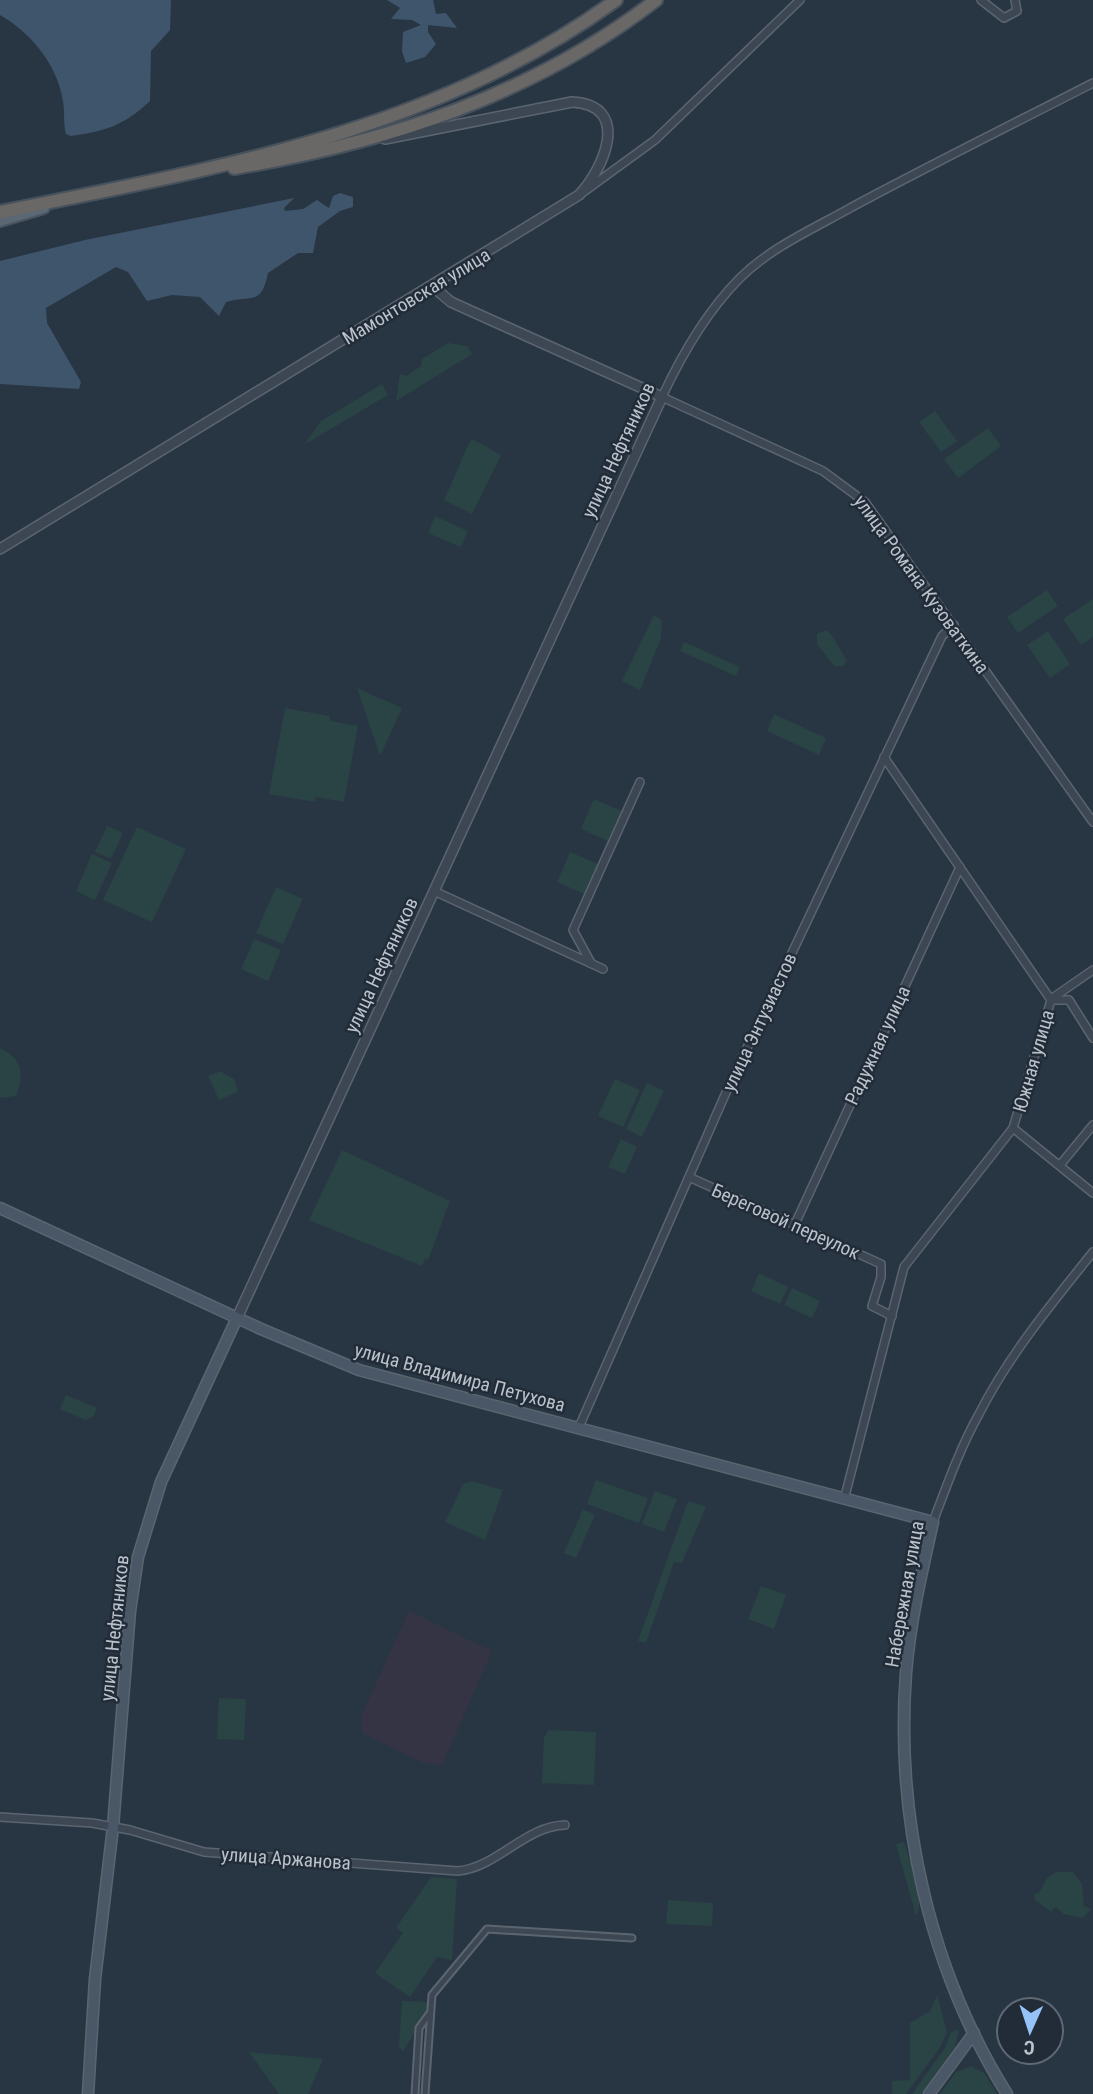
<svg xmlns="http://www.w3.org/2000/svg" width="1093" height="2094" viewBox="0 0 1093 2094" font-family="'Roboto Condensed',sans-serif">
<rect width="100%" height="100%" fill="#283643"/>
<path fill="#353444" d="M409 1611 492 1651 442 1765 424 1763 362 1733 361 1717Z"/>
<g fill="#2a4344">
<path d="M448 343 467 346 472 354 396 401 400 374 406 376 421 366 422 359Z"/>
<path d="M382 384 388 395 304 445 321 421Z"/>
<path d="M935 411 957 441 941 452 919 422Z"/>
<path d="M988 428 1001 446 958 478 944 459Z"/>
<path d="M474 440 501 455 472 514 444 500 470 441Z"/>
<path d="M435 516 468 531 461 547 428 533Z"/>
<path d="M1047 590 1058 606 1018 633 1007 617Z"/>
<path d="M1093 599V637L1081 645 1063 619Z"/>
<path d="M654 615 662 620 661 638 640 690 622 681Z"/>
<path d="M826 630 831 634 847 661 843 666H834L817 644V634Z"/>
<path d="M1048 631 1070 664 1050 678 1027 645Z"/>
<path d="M684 642 740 667 736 676 680 651Z"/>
<path d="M357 688 402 708 380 756Z"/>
<path d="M285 708 330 716V721L358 726 344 802 316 797 315 802 269 794Z"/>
<path d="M774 714 826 738 819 755 767 731Z"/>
<path d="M594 799 622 811 608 841 581 829Z"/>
<path d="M107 826 123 833 111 859 95 852Z"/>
<path d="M137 827 186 849 152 922 103 900Z"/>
<path d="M570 852 598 864 584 894 557 882Z"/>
<path d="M92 854 112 863 95 900 76 891Z"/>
<path d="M276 887 303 899 283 944 256 933Z"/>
<path d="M254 939 281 950 268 981 241 969Z"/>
<path d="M0 1048C22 1059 25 1074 16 1096L0 1098Z"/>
<path d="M220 1071 234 1079 238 1092 219 1100 208 1076Z"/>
<path d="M615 1079 640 1090 623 1127 598 1116Z"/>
<path d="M647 1083 664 1091 642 1137 626 1129Z"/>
<path d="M621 1139 637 1147 625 1174 608 1167Z"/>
<path d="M342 1150 450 1201 428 1260 425 1259 422 1266 309 1220Z"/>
<path d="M759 1273 788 1287 780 1304 751 1291Z"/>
<path d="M792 1288 820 1301 812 1318 784 1305Z"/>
<path d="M66 1395 97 1408 93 1417 85 1420 60 1409Z"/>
<path d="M596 1480 648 1498 639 1523 587 1504Z"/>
<path d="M471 1481 503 1490 485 1540 445 1522 463 1484Z"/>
<path d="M655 1491 677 1499 664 1532 642 1524Z"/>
<path d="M688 1501 706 1507 682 1563 674 1562 646 1643 638 1641Z"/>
<path d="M583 1509 595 1515 576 1558 564 1553Z"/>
<path d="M761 1586 786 1595 774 1629 748 1619Z"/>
<path d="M219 1698 246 1699 244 1740 217 1739Z"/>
<path d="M548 1730 596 1732 594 1785 542 1783 544 1738Z"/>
<path d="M904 1842C909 1856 926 1904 916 1916L896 1844Z"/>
<path d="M1056 1872H1073L1082 1884 1084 1906 1091 1909 1083 1918 1064 1914 1055 1907 1051 1912 1035 1900 1034 1894 1039 1893 1047 1878Z"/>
<path d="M431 1877 457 1879 452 1960 437 1957 410 1997 375 1973 403 1933 396 1928Z"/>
<path d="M668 1900 713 1903 712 1926 666 1924Z"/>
<path d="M937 1995 947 2032 941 2046 906 2094H892V2081L910 2080V2023L930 2011Z"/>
<path d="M402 2001 429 2002V2011L403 2051 399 2047Z"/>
<path d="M959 2029 955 2047 921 2094H912L945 2048 951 2032Z"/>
<path d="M249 2052 323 2059 308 2094H279Z"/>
<path d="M971 2066 984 2073 997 2094H940L956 2072Z"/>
</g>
<g fill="#3e556c">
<path d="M0 0H171L170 30 151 51 150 101C124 125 107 131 71 136L66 134C63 123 65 112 63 101 57 64 31 33 0 15Z"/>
<path d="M387 0H433L436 14 446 13 457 28 428 25V32L436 44 425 57 406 63 402 51 403 32 421 25 412 20 391 19 400 8Z"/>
<path d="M340 193 353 197V207L340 211 318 227 313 253H298L268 273C261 306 253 295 226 302L219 316 200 297 172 295 147 301 128 272 116 267 46 308 47 323 81 382 79 389 0 384V261L85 240 294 198 284 208 285 211 303 209 317 200 329 208 333 196Z"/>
</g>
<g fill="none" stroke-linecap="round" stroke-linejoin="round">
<g stroke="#5b6570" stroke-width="9">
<g id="pedestrian">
<path d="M415 2094 419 2028 430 2013"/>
<path d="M425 2094 432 1995 487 1929 632 1938"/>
</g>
</g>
<g stroke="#5b6570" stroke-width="10">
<g id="minor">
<path d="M981 0 1004 18 1017 11 1015 0"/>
<path d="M1093 83C1013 124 932 164 852 207 815 228 771 247 740 278 706 312 682 354 662 397L823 471 865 502 1093 822"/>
<path d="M585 191 655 140 800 0"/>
<path d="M434 891 603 969"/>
<path d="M591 963 573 930 640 782"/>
<path d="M1051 999 1093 970"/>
<path d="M1051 1000H1069L1093 1038"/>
<path d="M1013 1128 1093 1193"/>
<path d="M1060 1165 1093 1125"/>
<path d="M689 1177 881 1264V1277L872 1306 892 1316"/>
<path d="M795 1224 960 867"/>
<path d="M579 1427 728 1088 942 636 954 625"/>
<path d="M845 1496 904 1267 1013 1128 1051 1000 884 757"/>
<path d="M933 1522C947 1485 960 1448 979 1414 1009 1355 1052 1303 1093 1252"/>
<path d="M0 1817 92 1823 130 1830 204 1852 458 1871C498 1867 525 1826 565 1825"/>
</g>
</g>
<g stroke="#5b6570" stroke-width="12">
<g id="tertiary">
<path d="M0 549 579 195C604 169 632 105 572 102L385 139"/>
<path d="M237 1318 662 397 451 302 432 286"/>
</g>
</g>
<g stroke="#5b6570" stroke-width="13">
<g id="secondary">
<path d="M0 1208 261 1329 359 1370 933 1522C922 1571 910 1622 906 1673 895 1818 930 1971 1007 2094"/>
<path d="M88 2094 95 1979 113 1827 130 1611 138 1557 161 1482 237 1318"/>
<path d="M929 2094 974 2033"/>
</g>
</g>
<g stroke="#49535f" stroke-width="14">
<path id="primary" d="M0 221 44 208"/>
</g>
<g stroke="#47525d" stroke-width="16">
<g id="trunk">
<path d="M234 168C386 143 533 95 656 0"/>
<path d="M0 212C213 169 437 131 616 0"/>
</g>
</g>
<use href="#pedestrian" stroke="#3c4753" stroke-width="5"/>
<use href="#minor" stroke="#3c4753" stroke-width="7"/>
<use href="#tertiary" stroke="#3c4753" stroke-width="9"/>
<use href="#secondary" stroke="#4a5766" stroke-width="10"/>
<use href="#primary" stroke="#5b6773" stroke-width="10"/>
<use href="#trunk" stroke="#6a6866" stroke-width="12"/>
</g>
<g text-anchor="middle" stroke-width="5" stroke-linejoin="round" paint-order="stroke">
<g font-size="19" fill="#bac2cc" stroke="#212c38">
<text transform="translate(416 296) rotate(-31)" y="7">Мамонтовская улица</text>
<text transform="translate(618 450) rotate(-65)" y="7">улица Нефтяников</text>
<text transform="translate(922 584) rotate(54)" y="7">улица Романа Кузоваткина</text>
<text transform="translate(381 965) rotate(-65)" y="7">улица Нефтяников</text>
<text transform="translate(759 1022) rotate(-65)" y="7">улица Энтузиастов</text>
<text transform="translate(877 1045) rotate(-65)" y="7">Радужная улица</text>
<text transform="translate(1033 1061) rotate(-74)" y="7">Южная улица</text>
<text transform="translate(786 1221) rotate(24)" y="7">Береговой переулок</text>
<text transform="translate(460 1377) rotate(15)" y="7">улица Владимира Петухова</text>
<text transform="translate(904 1594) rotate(-80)" y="7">Набережная улица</text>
<text transform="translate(114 1628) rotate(-84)" y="7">улица Нефтяников</text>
<text transform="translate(286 1858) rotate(4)" y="7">улица Аржанова</text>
</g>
</g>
<g transform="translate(1030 2031) rotate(183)"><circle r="33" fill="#212c38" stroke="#5e6873" stroke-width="2"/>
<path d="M0-5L12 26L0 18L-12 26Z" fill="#95c2f7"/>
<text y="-10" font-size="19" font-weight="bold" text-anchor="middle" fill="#bac2cc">С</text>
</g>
</svg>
